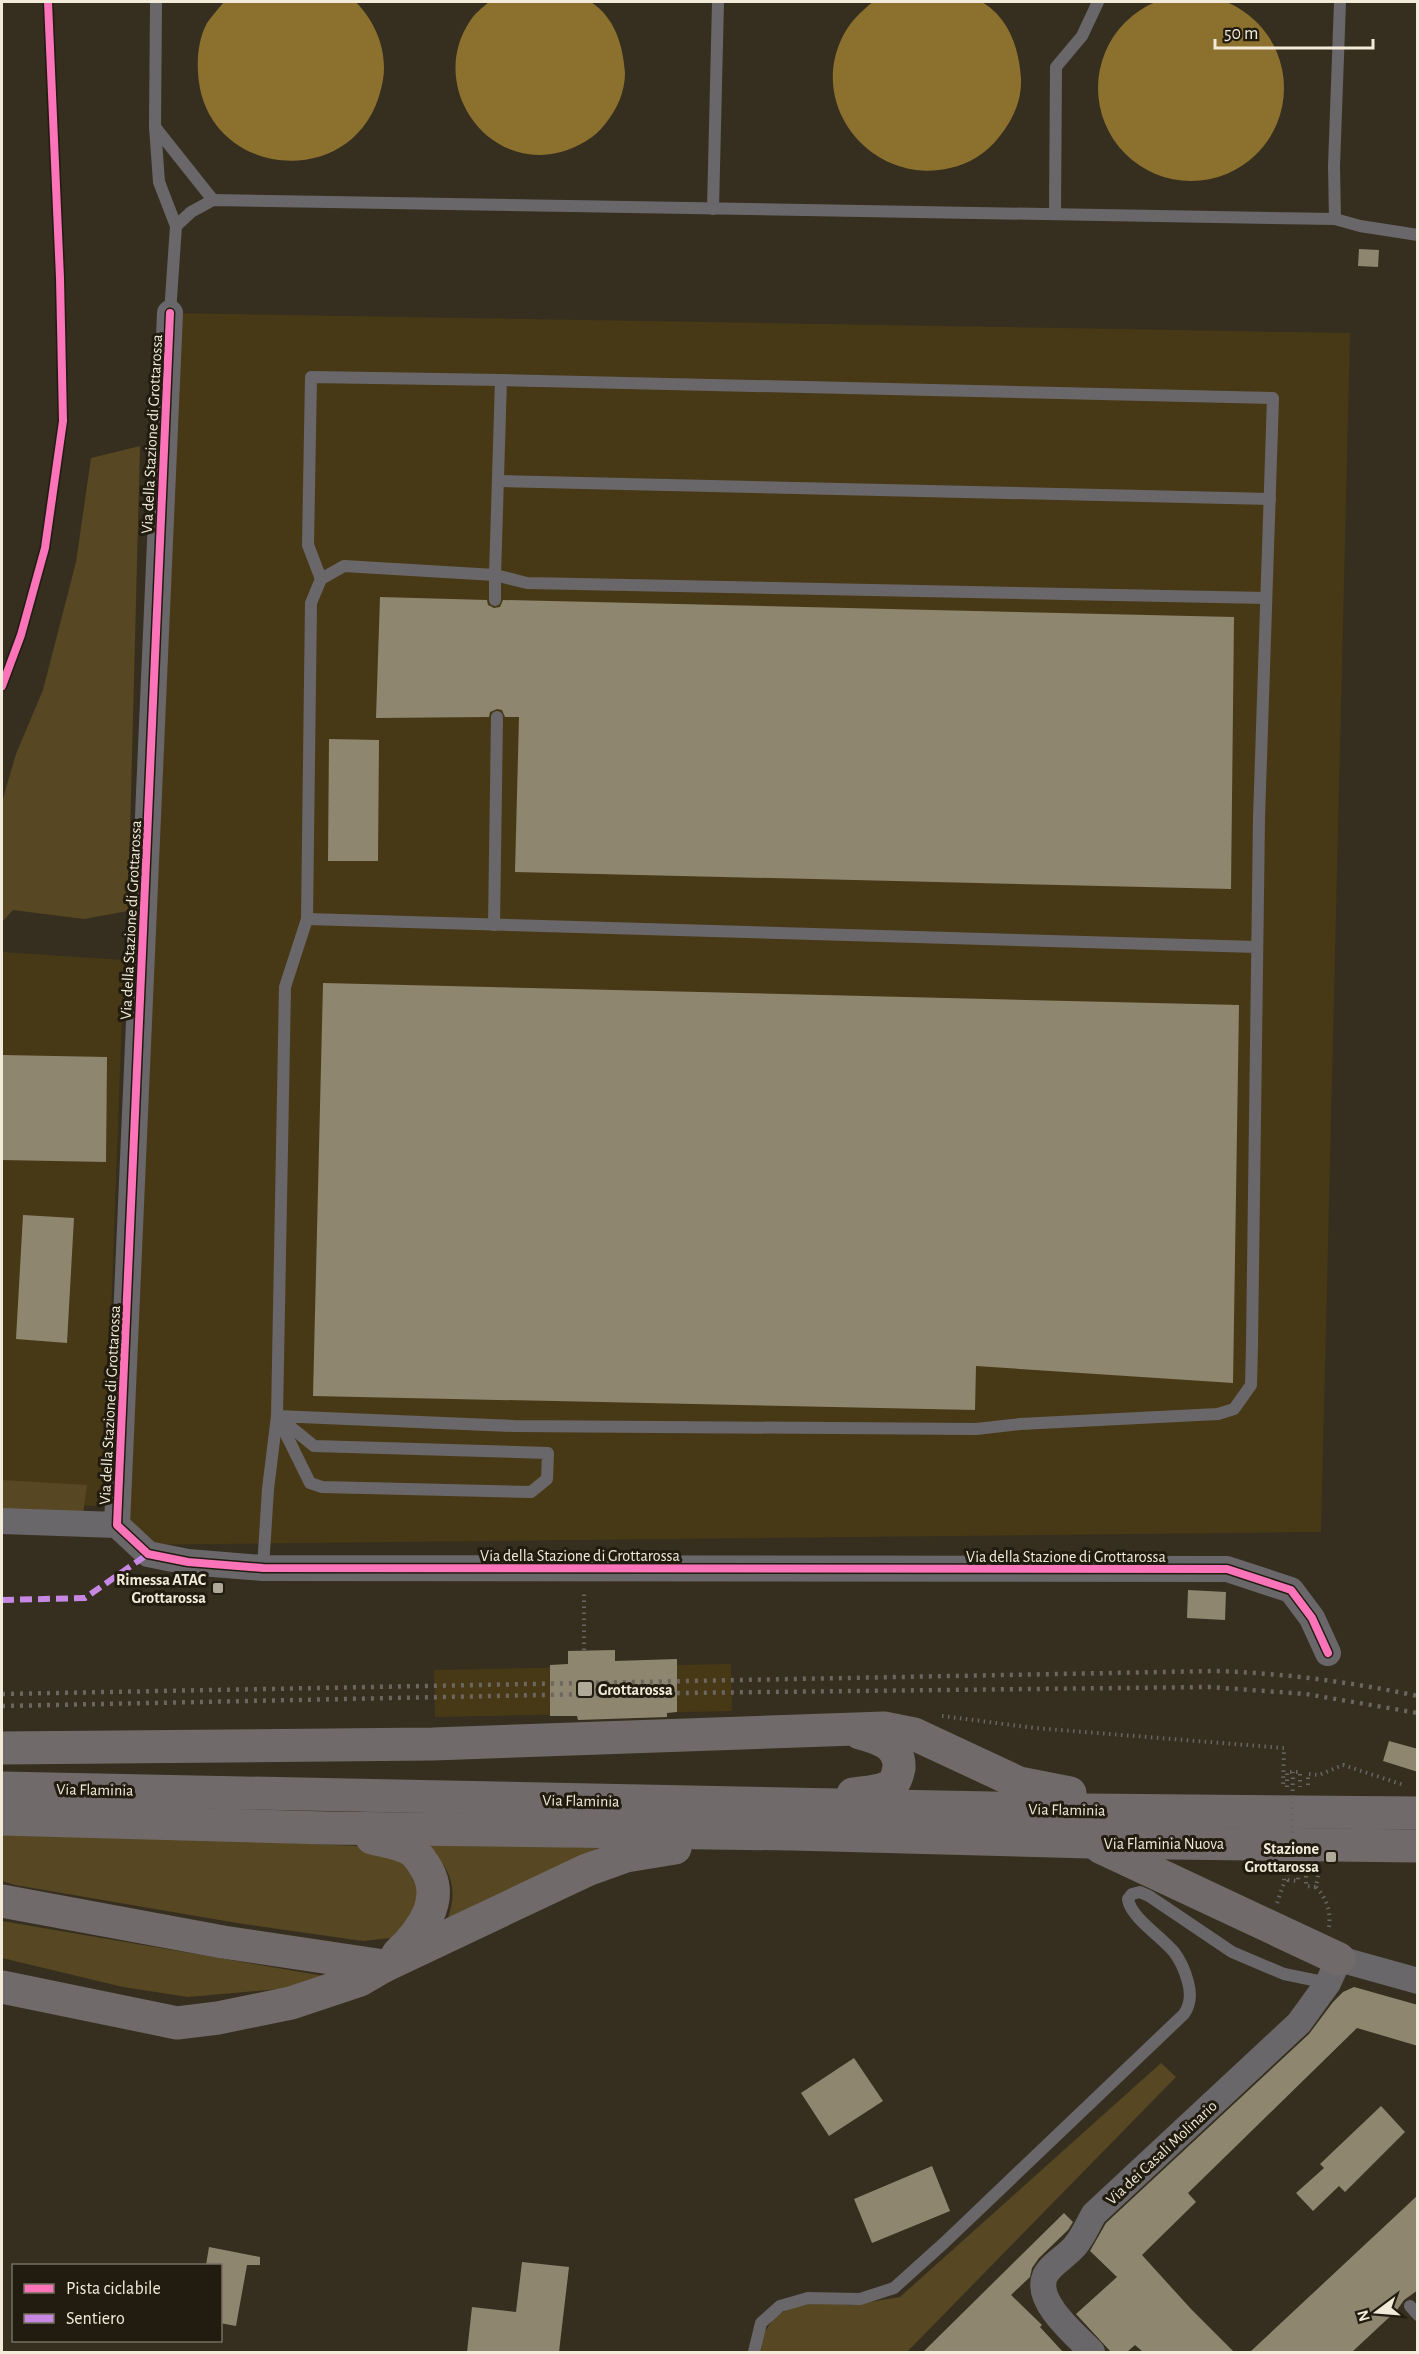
<svg xmlns="http://www.w3.org/2000/svg" width="1419" height="2354" viewBox="0 0 1419 2354" font-family="'Alegreya Sans',sans-serif">
<rect width="100%" height="100%" fill="#362f1f"/>
<g fill="#483916">
<path d="M170 313 1350 333 1321 1532 124 1545Z"/>
<path d="M2 952 124 960 104 1506 2 1504Z"/>
<path d="M731 1664 732 1711 435 1717 434 1670Z"/>
</g>
<g fill="#574722">
<path d="M140 446 128 911 84 919 13 910 2 922V802L16 754 43 690 76 562 91 458Z"/>
<path d="M2 1480 87 1485 83 1514 2 1511Z"/>
<path d="M2 1831 360 1846 411 1863 423 1905 391 1938 363 1941 237 1923 15 1885 2 1881Z"/>
<path d="M425 1843 598 1848 446 1923C460 1888 451 1869 425 1843Z"/>
<path d="M2 1921 336 1978 279 1989 188 1997 123 1987 2 1958Z"/>
<path d="M1161 2063 1176 2077 907 2352H761L762 2336 775 2316 793 2307 807 2302 852 2305 900 2297Z"/>
</g>
<g fill="#8c712e">
<circle cx="1191" cy="88" r="93"/>
<path d="M224 2H356C378 25 390 57 381 89 356 194 203 180 198 72 197 56 199 38 207 23 212 16 218 9 224 2Z"/>
<path d="M489 2H591C615 18 623 45 625 73 625 92 617 109 606 123 595 138 578 147 561 152 486 172 427 85 470 21 474 14 482 8 489 2Z"/>
<path d="M873 2H982C1010 19 1019 49 1021 79 1022 101 1012 121 999 137 987 153 969 164 950 168 876 186 809 111 841 40 848 24 860 12 873 2Z"/>
</g>
<g fill="#8f8670">
<path d="M1359 249 1379 250 1378 267 1358 266Z"/>
<path d="M380 597 487 600 488 605 494 608 500 607 503 600 1234 617 1231 889 515 872 519 717H505L502 710 497 709 490 712 489 717 376 718Z"/>
<path d="M329 739 379 740 378 861H328Z"/>
<path d="M323 983 1239 1005 1233 1383 976 1366 975 1410 313 1396Z"/>
<path d="M2 1055 107 1057 106 1162 2 1160Z"/>
<path d="M23 1215 74 1218 67 1343 16 1339Z"/>
<path d="M1188 1590 1226 1592 1225 1620 1187 1618Z"/>
<path d="M615 1650V1661L677 1659V1712L667 1713V1717L578 1720 577 1716H550V1665L568 1664V1651Z"/>
<path d="M1389 1741 1418 1749V1772L1383 1761Z"/>
<path d="M1354 1987 1418 2005V2046L1357 2028 1188 2193 1196 2202 1142 2255 1191 2309 1234 2352H1143L1135 2345 1127 2352H1111L1076 2314 1117 2277 1090 2251 1106 2223 1309 2034 1333 2002 1343 1992Z"/>
<path d="M854 2058 883 2101 829 2136 801 2093Z"/>
<path d="M1381 2106 1405 2132 1345 2192 1339 2186 1313 2211 1296 2193 1324 2168 1320 2164Z"/>
<path d="M932 2166 950 2211 872 2243 854 2199Z"/>
<path d="M1418 2195V2290L1404 2300 1397 2310 1352 2352H1250Z"/>
<path d="M1064 2213 1073 2222 1068 2230 1039 2258 1032 2268 1030 2277 1011 2295 1042 2325 1040 2327 1063 2352H923Z"/>
<path d="M209 2247 260 2257V2265H247L236 2326 220 2323V2265H206Z"/>
<path d="M522 2262 569 2267 559 2352H467L472 2307 516 2312Z"/>
</g>
<g fill="none" stroke-linecap="round" stroke-linejoin="round">
<g stroke="#696563" stroke-width="4" stroke-dasharray="1.5 4.5" stroke-linecap="butt">
<path d="M584 1650V1590"/>
<path d="M942 1716 1035 1728 1284 1748 1283 1787"/>
<path d="M1308 1785V1774L1319 1775 1343 1765 1404 1785"/>
<path d="M1287 1787V1772H1300V1787"/>
<path d="M1306 1870V1886L1316 1887 1319 1870"/>
<path d="M1316 1887C1327 1899 1331 1912 1329 1927"/>
<path d="M1277 1903 1284 1883V1870H1288V1880L1298 1881V1871"/>
</g>
<g stroke="#6a676a" stroke-width="12">
<path d="M156 2 155 127 159 182 176 226"/>
<path d="M155 127 213 200"/>
<path d="M713 209 718 2"/>
<path d="M1055 214 1056 67 1082 36 1098 2"/>
<path d="M1335 219 1360 226 1418 235"/>
<path d="M170 313 176 226 191 212 213 200 1335 219 1334 166 1340 2"/>
<path d="M498 481 1270 499"/>
<path d="M321 579 308 545 311 377 501 380"/>
<path d="M495 600V575L527 583 1266 598"/>
<path d="M494 925 497 717"/>
<path d="M277 1416 314 1446 548 1453 547 1479 531 1492 322 1487 310 1483 277 1416 513 1426 976 1429 1020 1424 1218 1414 1234 1409 1251 1385 1252 1345 1259 818 1273 398 501 380 495 575 344 566 321 579 311 603 307 919 1257 947"/>
<path d="M263 1568 268 1489 277 1416 285 987 307 919"/>
<path d="M1410 2306 1418 2315"/>
<path d="M754 2352 761 2323 780 2306 808 2298 860 2299 894 2288 944 2243 1184 2014C1191 2004 1191 1993 1188 1982 1185 1971 1181 1961 1174 1952 1162 1937 1130 1917 1128 1899L1132 1894 1140 1892 1149 1896 1232 1952 1284 1974 1328 1983"/>
</g>
<g stroke="#6a676a" stroke-width="26">
<path d="M170 313 117 1525 148 1554 188 1562 263 1568 1227 1569 1291 1590 1312 1618 1328 1653"/>
<path d="M2 1521 117 1525"/>
<path d="M1092 2352C1077 2336 1034 2302 1045 2276 1050 2265 1067 2256 1075 2246 1083 2237 1088 2224 1094 2214L1299 2023 1328 1983 1339 1959 1418 1981"/>
</g>
<g stroke="#706b6a" stroke-width="33">
<path d="M2 1748 433 1744 884 1728 914 1734 1019 1783 1070 1793"/>
<path d="M2 1788 1086 1810 1418 1813"/>
<path d="M853 1794C865 1792 886 1792 894 1782 897 1778 898 1772 899 1768 900 1744 879 1738 860 1733"/>
<path d="M2 1819 326 1828 793 1834 1090 1842 1418 1846"/>
<path d="M372 1838C384 1841 397 1843 408 1848 416 1852 420 1858 424 1865 447 1898 422 1931 398 1954"/>
<path d="M1100 1847 1339 1959"/>
<path d="M2 1901 223 1942 384 1966"/>
<path d="M2 1987 177 2023 218 2018 291 2003 360 1980 384 1966 587 1870 626 1856 675 1848"/>
</g>
<g stroke="#6b6660" stroke-width="4.5" stroke-dasharray="3 6" stroke-linecap="butt">
<path d="M2 1694 1215 1671C1284 1673 1350 1682 1418 1696"/>
<path d="M2 1706 591 1694 1209 1687 1306 1694 1418 1713"/>
</g>
<path stroke="#696563" stroke-width="4" stroke-dasharray="1.5 4.5" stroke-linecap="butt" d="M1291 1869 1293 1772"/>
<path stroke="#c787e3" stroke-width="6" stroke-dasharray="12 6" stroke-linecap="butt" d="M2 1600 85 1598 148 1554"/>
<g stroke="#211c0f" stroke-width="11">
<g id="cycleway">
<path d="M170 313 117 1525 148 1554 188 1562 263 1568 1227 1569 1291 1590 1312 1618 1328 1653"/>
<path d="M2 686 21 635 45 548 63 421 60 278 48 2"/>
</g>
</g>
<use href="#cycleway" stroke="#fb73b8" stroke-width="8"/>
</g>
<g fill="#b0a999" stroke="#211c0f" stroke-width="2">
<rect x="212" y="1582" width="12" height="12" rx="3"/>
<rect x="577" y="1681" width="16" height="16" rx="3"/>
<rect x="1325" y="1851" width="12" height="12" rx="3"/>
</g>
<g text-anchor="middle" stroke-width="6" stroke-linejoin="round" paint-order="stroke">
<g font-size="16" fill="#f2ebda" stroke="#211c0f">
<text transform="translate(151 434) rotate(-87)" y="6">Via della Stazione di Grottarossa</text>
<text transform="translate(130 920) rotate(-87)" y="6">Via della Stazione di Grottarossa</text>
<text transform="translate(109 1405) rotate(-87)" y="6">Via della Stazione di Grottarossa</text>
<text x="580" y="1561">Via della Stazione di Grottarossa</text>
<text x="1066" y="1562">Via della Stazione di Grottarossa</text>
<text transform="translate(95 1789) rotate(1)" y="6">Via Flaminia</text>
<text transform="translate(581 1800) rotate(1)" y="6">Via Flaminia</text>
<text transform="translate(1067 1809) rotate(1)" y="6">Via Flaminia</text>
<text x="1164" y="1849">Via Flaminia Nuova</text>
<text transform="translate(1161 2152) rotate(-43)" y="6">Via dei Casali Molinario</text>
</g>
<g font-size="16" font-weight="bold" fill="#f2ebda" stroke="#211c0f" text-anchor="end">
<text x="206" y="1585">Rimessa ATAC<tspan x="206" dy="18">Grottarossa</tspan></text>
<text x="598" y="1695" text-anchor="start">Grottarossa</text>
<text x="1319" y="1854">Stazione<tspan x="1319" dy="18">Grottarossa</tspan></text>
</g>
</g>
<rect width="1419" height="2354" fill="none" stroke="#f2ebda" stroke-width="6"/>
<rect x="12" y="2264" width="210" height="78" fill="#211c0f" stroke="#756f60" stroke-width="1.5"/>
<rect x="24" y="2284" width="30" height="9" fill="#fb73b8" stroke="#756f60" stroke-width="1.5"/>
<text x="66" y="2294" font-size="18" fill="#f2ebda">Pista ciclabile</text>
<rect x="24" y="2314" width="30" height="9" fill="#c787e3" stroke="#756f60" stroke-width="1.5"/>
<text x="66" y="2324" font-size="18" fill="#f2ebda">Sentiero</text>
<g transform="translate(1377 2312) rotate(254)" stroke="#211c0f" stroke-width="4.5" paint-order="stroke">
<path d="M0-4.5L10 22L0 15L-10 22Z" fill="#f2ebda"/>
<text y="-9" font-size="16" font-weight="bold" text-anchor="middle" fill="#f2ebda">N</text>
</g>
<path d="M1215 39v9h158v-9" fill="none" stroke="#f2ebda" stroke-width="3"/>
<text x="1224" y="39" font-size="18" fill="#f2ebda" stroke="#211c0f" stroke-width="4.5" paint-order="stroke">50 m</text>
</svg>
